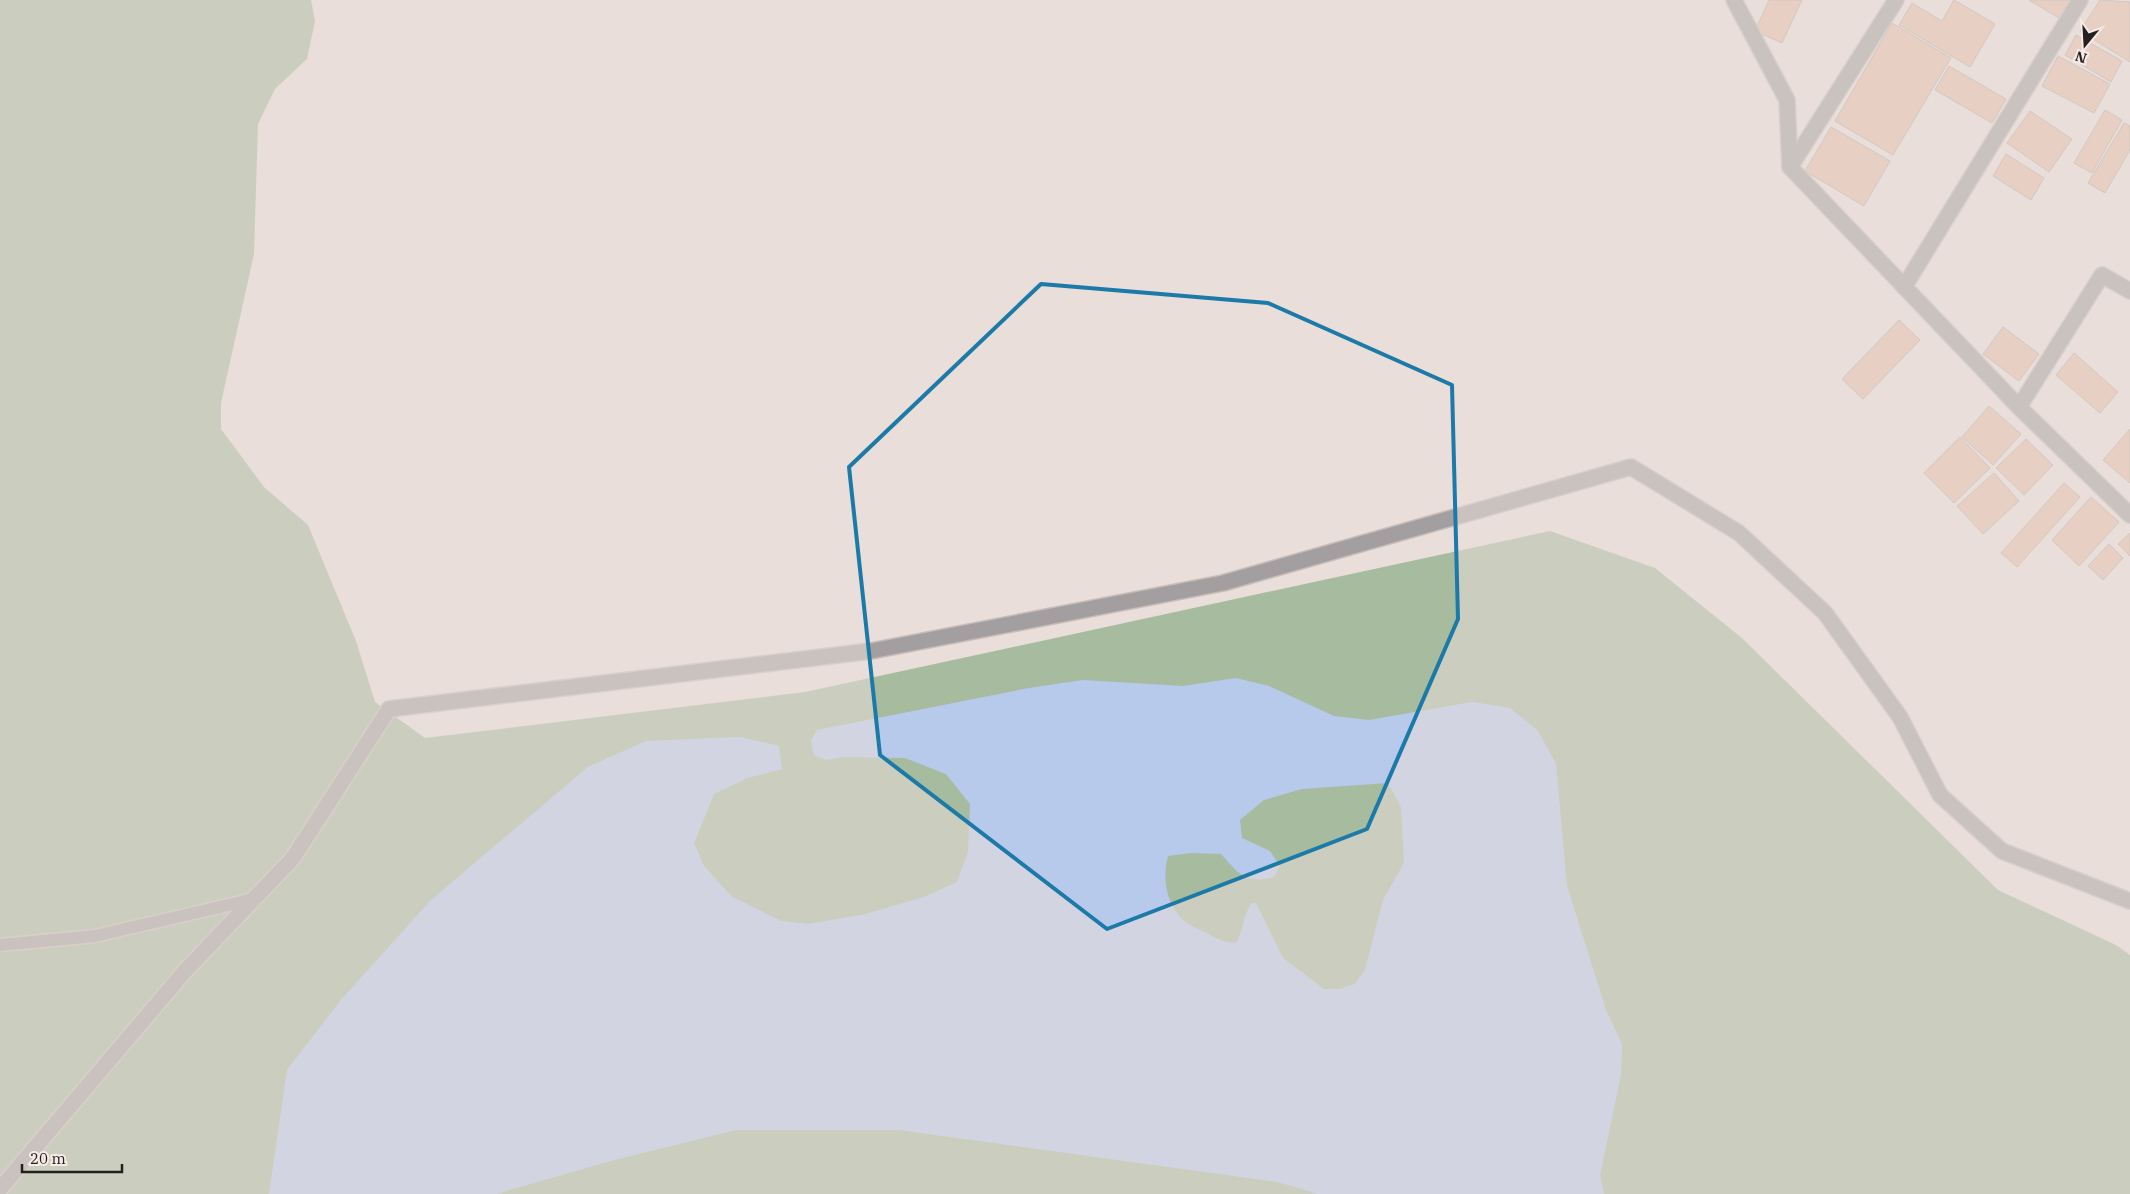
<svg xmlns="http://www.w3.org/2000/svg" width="2130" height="1194" viewBox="0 0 2130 1194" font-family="'IBM Plex Serif',serif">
<rect width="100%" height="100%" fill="#e9ded9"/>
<path fill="#a7bb9f" d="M0 0H311L315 21 307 59 275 89 258 124 254 254 221 403V429L264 487 308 525 356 641 375 702 425 738 805 692 1550 531 1655 568 1742 638 1998 890 2116 945 2130 955V1194H0Z"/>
<path fill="#b7caeb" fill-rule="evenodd" d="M1236 678 1269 686 1334 716 1369 720 1472 702 1510 708 1538 731 1556 764 1567 886 1606 1010 1622 1044 1621 1074 1600 1175 1604 1194H1318L1278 1182 899 1130H736L614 1160 496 1194H269L287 1070 341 1000 431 900 588 767 646 741 740 737 779 746 782 769 747 778 714 794 694 843 704 866 731 896 781 921 808 924 866 914 924 897 957 882 968 852 970 804 946 774 905 758 843 757 826 760 814 755 811 741 817 730 1029 688 1083 680 1183 686ZM1388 783 1401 807 1404 863 1383 900 1365 970 1355 984 1340 989H1324L1283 958 1256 903H1252C1243 914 1244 929 1237 942 1227 945 1216 938 1208 934 1201 930 1190 926 1184 921 1166 904 1162 878 1168 856L1191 853 1221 854C1239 874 1245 884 1274 877L1280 866 1270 851 1242 838 1240 820 1264 800 1302 789Z"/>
<g fill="#e4bdac" stroke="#b5aba6">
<path d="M1769 0H1802L1782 43 1755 31Z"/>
<path d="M1954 0 1995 24 1970 67 1899 25 1912 3 1942 21Z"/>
<path d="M2029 0H2070L2059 18Z"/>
<path d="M2100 0 2130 2V62L2080 31Z"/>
<path d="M1892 23 1951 58 1893 155 1835 121Z"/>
<path d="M2076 35 2122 61 2111 82 2065 55Z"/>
<path d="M2058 56 2110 84 2094 113 2042 86Z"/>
<path d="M1949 66 2006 99 1992 123 1935 90Z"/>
<path d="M2105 110 2122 120 2092 173 2074 163Z"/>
<path d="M2030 111 2072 139 2049 172 2007 143Z"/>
<path d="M2124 123 2130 126V150L2105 193 2088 183Z"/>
<path d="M1831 127 1890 161 1864 206 1805 171Z"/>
<path d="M2006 154 2044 178 2031 200 1993 176Z"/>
<path d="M1899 320 1920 340 1863 399 1842 379Z"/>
<path d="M2003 327 2039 354 2019 381 1983 354Z"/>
<path d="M2074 353 2118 392 2100 413 2056 375Z"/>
<path d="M1989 406 2021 434 1993 465 1962 437Z"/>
<path d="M2130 429V483L2103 460Z"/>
<path d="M1960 437 1990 468 1954 503 1924 473Z"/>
<path d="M2026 439 2053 465 2024 495 1996 468Z"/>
<path d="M1994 473 2019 501 1983 534 1957 506Z"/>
<path d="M2064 483 2080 497 2017 567 2001 553Z"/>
<path d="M2091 497 2119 522 2079 566 2052 540Z"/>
<path d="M2130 533V556L2118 544Z"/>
<path d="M2109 544 2123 558 2103 580 2088 566Z"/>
</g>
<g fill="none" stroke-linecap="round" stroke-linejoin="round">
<g stroke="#c6bcb8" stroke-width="15">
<path id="service" d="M0 945 95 936 254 899"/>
</g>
<g stroke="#c6bcb8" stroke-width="18">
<g id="minor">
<path d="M1734 0 1787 100 1790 167 2019 407 2130 515"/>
<path d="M1790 167 1896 0"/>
<path d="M1904 287 2080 0"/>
<path d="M2019 407 2102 275 2130 291"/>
<path d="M0 1189 185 971 293 858 389 709 871 651 1223 583 1631 467 1739 533 1825 613 1900 717 1940 795 2002 851 2130 901"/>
</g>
</g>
<use href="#service" stroke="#a39fa1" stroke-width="12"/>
<use href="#minor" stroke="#a39fa1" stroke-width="15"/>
</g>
<path d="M0 0H2130V1194H0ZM1041 284 1268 303 1452 385 1458 619 1367 829 1107 929 880 755 849 467Z" fill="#e9ded9" fill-opacity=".55" fill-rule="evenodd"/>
<path fill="none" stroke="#1c7aa8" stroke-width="4" stroke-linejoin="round" d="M1041 284 1268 303 1452 385 1458 619 1367 829 1107 929 880 755 849 467Z"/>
<g transform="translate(2085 45) rotate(198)" stroke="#f6ebe6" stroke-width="4" paint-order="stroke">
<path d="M0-4L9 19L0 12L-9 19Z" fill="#24201f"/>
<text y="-8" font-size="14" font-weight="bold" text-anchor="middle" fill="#24201f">N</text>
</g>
<path d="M22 1164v8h100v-8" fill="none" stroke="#24201f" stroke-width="2.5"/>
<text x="30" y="1164" font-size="15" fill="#24201f" stroke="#f6ebe6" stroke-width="4" paint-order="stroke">20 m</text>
</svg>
